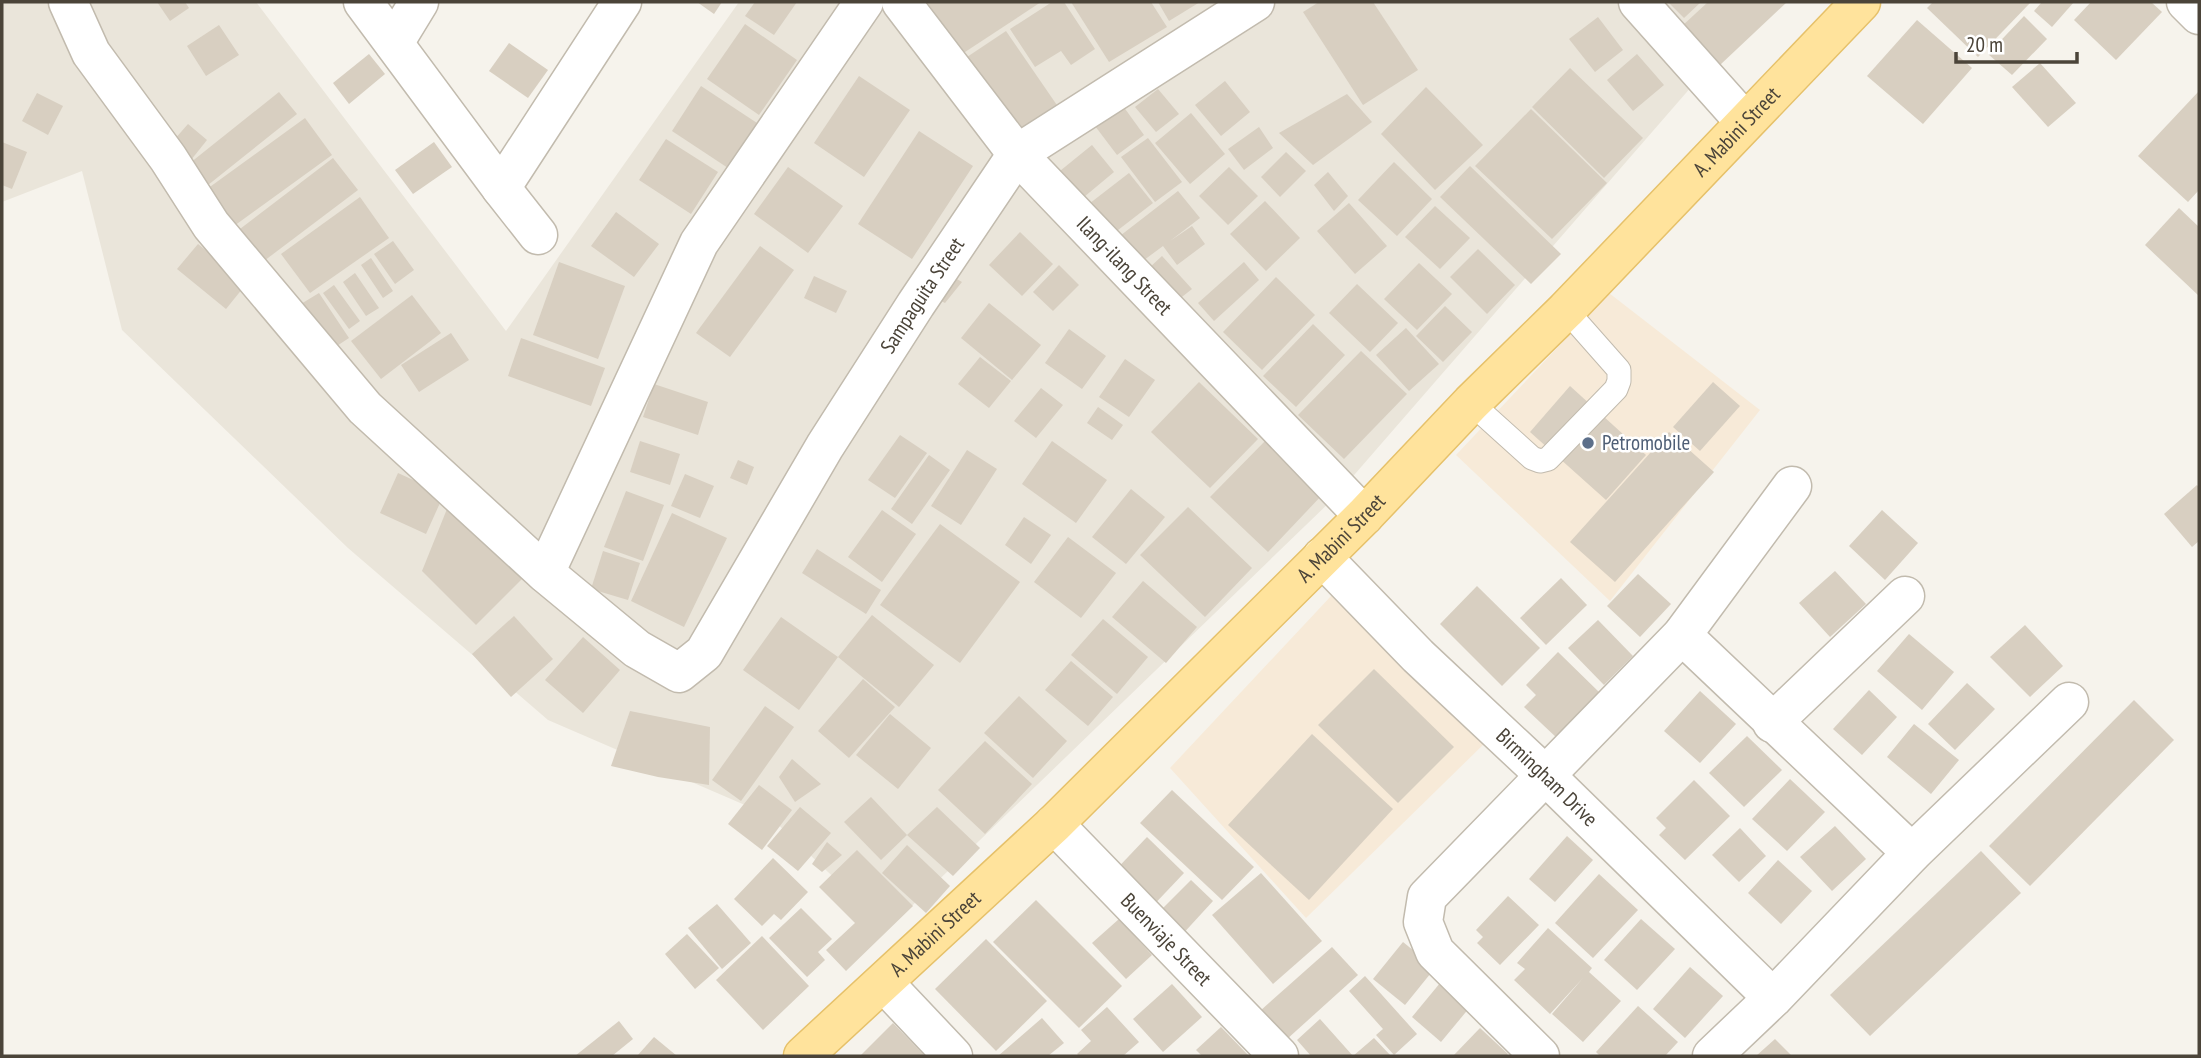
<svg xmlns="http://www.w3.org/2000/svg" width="2201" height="1058" viewBox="0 0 2201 1058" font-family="'PT Sans Narrow',sans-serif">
<rect width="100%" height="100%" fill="#f6f3ec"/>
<path fill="#eae5da" d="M2 2H256L506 331 739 2H1765L1335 497 888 929 768 815 548 720 348 548 122 330 82 171 2 202Z"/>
<g fill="#f7ead8">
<path d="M1609 293 1760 410 1610 601 1456 455Z"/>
<path d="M1332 595 1487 741 1306 918 1170 768Z"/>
</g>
<g fill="#d8cfc1">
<path d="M157 2H185L189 8 170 21Z"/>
<path d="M697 2H722L714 14Z"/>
<path d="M755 2H797L774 35 745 16Z"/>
<path d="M927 2H1041L962 54Z"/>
<path d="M1052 2H1064L1095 49 1071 65 1061 51 1035 67 1010 29Z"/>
<path d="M1071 2H1151L1167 27 1109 62Z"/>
<path d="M1158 2H1200L1169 21Z"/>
<path d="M1319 2H1373L1418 70 1363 105 1303 12Z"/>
<path d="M1668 2H1701L1684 18Z"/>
<path d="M1708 2H1787L1720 65 1682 26Z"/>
<path d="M1933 2H2031L1978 57 1927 8Z"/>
<path d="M2042 2H2074L2052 27 2034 11Z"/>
<path d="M2091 2H2151L2162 12 2116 60 2074 20Z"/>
<path d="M2024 16 2047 39 2012 75 1988 54Z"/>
<path d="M1598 17 1623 50 1595 72 1569 39Z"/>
<path d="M1917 20 1972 68 1923 124 1867 76Z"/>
<path d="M745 24 797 60 759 115 707 79Z"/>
<path d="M219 25 239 55 206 76 187 46Z"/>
<path d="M1006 31 1061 111 1016 142 961 61Z"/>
<path d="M509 43 548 70 528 98 489 71Z"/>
<path d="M369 54 385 74 349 104 333 83Z"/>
<path d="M1637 54 1664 85 1633 111 1607 80Z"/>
<path d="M2040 63 2076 103 2048 127 2012 87Z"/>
<path d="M1570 68 1643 138 1604 178 1532 107Z"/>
<path d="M859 76 910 110 864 177 814 143Z"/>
<path d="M1225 81 1250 112 1221 136 1195 105Z"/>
<path d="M701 86 757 123 728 168 672 131Z"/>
<path d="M1426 87 1483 145 1435 190 1381 134Z"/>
<path d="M1158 89 1179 114 1156 132 1135 107Z"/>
<path d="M2199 91V190L2188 202 2138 156Z"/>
<path d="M279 92 297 114 203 189 185 167Z"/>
<path d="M37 93 63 106 48 135 22 121Z"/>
<path d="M1347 94 1372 122 1313 165 1279 133Z"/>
<path d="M1123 106 1144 135 1117 155 1095 126Z"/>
<path d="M1531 109 1607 183 1552 239 1475 166Z"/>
<path d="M1191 113 1225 154 1190 184 1155 143Z"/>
<path d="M305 118 332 155 234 226 207 189Z"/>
<path d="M188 124 207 140 187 165 167 148Z"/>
<path d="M1259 127 1273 148 1244 170 1228 149Z"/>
<path d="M919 131 973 166 912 259 858 224Z"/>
<path d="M1148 138 1182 182 1155 202 1121 157Z"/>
<path d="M666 139 718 172 691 214 639 180Z"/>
<path d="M2 142 27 152 12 189 2 185Z"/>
<path d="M434 142 452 167 413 194 395 170Z"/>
<path d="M1092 145 1114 172 1078 202 1055 175Z"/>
<path d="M1286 152 1306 171 1280 197 1261 177Z"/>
<path d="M333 158 358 190 260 264 236 232Z"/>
<path d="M1394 162 1432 199 1397 236 1358 200Z"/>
<path d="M1470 166 1561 254 1531 284 1440 197Z"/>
<path d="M788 167 843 206 808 253 754 214Z"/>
<path d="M1229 167 1258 196 1228 225 1199 196Z"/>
<path d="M1328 172 1348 196 1334 211 1314 185Z"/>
<path d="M1129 173 1153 203 1109 237 1085 207Z"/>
<path d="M1178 191 1200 218 1170 241 1192 226 1205 244 1177 265 1163 246 1136 266 1116 239Z"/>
<path d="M360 197 389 238 310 293 281 254Z"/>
<path d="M1265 201 1300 238 1266 271 1230 234Z"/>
<path d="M1349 203 1387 246 1355 274 1317 231Z"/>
<path d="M1435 206 1470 238 1440 269 1405 237Z"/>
<path d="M2179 208 2199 227V296L2145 245Z"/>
<path d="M616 212 659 244 634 277 591 246Z"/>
<path d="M1020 232 1053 264 1022 296 989 265Z"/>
<path d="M393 241 414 270 395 284 374 254Z"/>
<path d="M198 244 247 283 226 309 177 269Z"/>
<path d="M760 246 794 270 730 357 696 333Z"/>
<path d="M1478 249 1515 285 1487 314 1450 277Z"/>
<path d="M1162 256 1192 289 1178 300 1148 269Z"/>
<path d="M371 258 393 291 383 298 361 265Z"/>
<path d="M559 262 625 286 598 359 533 335Z"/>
<path d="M1244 262 1259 280 1214 321 1198 303Z"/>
<path d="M1419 263 1452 294 1417 330 1384 299Z"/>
<path d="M1059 265 1079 285 1053 311 1033 292Z"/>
<path d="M355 273 379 308 366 316 343 282Z"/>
<path d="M948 274 962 282 945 303 935 298Z"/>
<path d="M814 276 847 291 836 313 804 298Z"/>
<path d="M1276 277 1315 315 1262 370 1223 332Z"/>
<path d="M1357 284 1398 323 1370 352 1329 313Z"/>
<path d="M334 285 360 321 349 329 323 293Z"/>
<path d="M319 293 349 338 326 353 296 307Z"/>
<path d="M412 295 441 333 381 379 351 341Z"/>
<path d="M989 303 1041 345 1012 380 961 338Z"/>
<path d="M1445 306 1472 332 1443 362 1416 336Z"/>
<path d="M1313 324 1345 355 1296 407 1263 376Z"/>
<path d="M1406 328 1439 364 1409 391 1376 355Z"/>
<path d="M1069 329 1106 356 1082 389 1045 363Z"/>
<path d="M451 333 469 360 419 392 401 365Z"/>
<path d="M521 338 605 368 591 406 508 376Z"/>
<path d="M1361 351 1407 394 1344 459 1298 415Z"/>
<path d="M980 357 1011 381 989 408 958 384Z"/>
<path d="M1125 359 1155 380 1129 417 1099 397Z"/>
<path d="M1199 382 1258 439 1210 488 1151 432Z"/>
<path d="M1713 382 1740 406 1700 451 1673 427Z"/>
<path d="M654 384 708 402 698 435 643 417Z"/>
<path d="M1570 386 1646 455 1606 500 1530 432Z"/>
<path d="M1041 388 1063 405 1036 438 1014 421Z"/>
<path d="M1098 407 1123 425 1112 440 1087 423Z"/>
<path d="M1669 432 1714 472 1615 582 1570 542Z"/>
<path d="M900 435 927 453 895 498 868 480Z"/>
<path d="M1267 439 1324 493 1268 552 1210 497Z"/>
<path d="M640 441 680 454 670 485 630 472Z"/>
<path d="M1052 441 1107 480 1076 523 1022 484Z"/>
<path d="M967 450 997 469 961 525 931 506Z"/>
<path d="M929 455 950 470 912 524 891 509Z"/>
<path d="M738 460 754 467 747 485 730 478Z"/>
<path d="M398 473 444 494 426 534 380 513Z"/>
<path d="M685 474 714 486 700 518 671 506Z"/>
<path d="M2197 485 2199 488V541L2192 547 2164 514Z"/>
<path d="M1131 489 1165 517 1126 564 1092 537Z"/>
<path d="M626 491 664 505 643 561 604 547Z"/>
<path d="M451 499 527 574 476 625 422 571Z"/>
<path d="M1188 507 1252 568 1205 617 1140 555Z"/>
<path d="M882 510 916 534 882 582 848 557Z"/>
<path d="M1882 510 1918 543 1885 580 1849 546Z"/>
<path d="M672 513 727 538 684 627 631 601Z"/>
<path d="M1024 517 1051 535 1031 564 1005 545Z"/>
<path d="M940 524 1020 582 960 663 880 605Z"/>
<path d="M1068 537 1116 573 1081 618 1034 582Z"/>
<path d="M817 549 881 590 866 614 802 573Z"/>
<path d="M603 551 640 563 628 600 591 589Z"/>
<path d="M1835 571 1866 604 1830 637 1799 603Z"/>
<path d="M1638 574 1671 604 1640 637 1607 606Z"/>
<path d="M1561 578 1587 605 1546 645 1520 618Z"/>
<path d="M1143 581 1197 627 1166 663 1112 617Z"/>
<path d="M1477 586 1540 648 1502 686 1440 624Z"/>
<path d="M872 615 934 665 899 707 838 657Z"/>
<path d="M514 616 553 659 511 697 472 654Z"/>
<path d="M781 617 838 657 799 710 743 670Z"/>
<path d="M1103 619 1148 657 1117 694 1071 655Z"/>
<path d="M1598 620 1633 656 1604 685 1568 648Z"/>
<path d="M2025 625 2063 666 2030 697 1990 657Z"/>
<path d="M1909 634 1954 672 1922 710 1877 671Z"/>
<path d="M583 637 620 670 583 713 545 680Z"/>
<path d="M1558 652 1601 694 1558 739 1524 707 1536 695 1526 685Z"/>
<path d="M1071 661 1113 697 1088 726 1045 690Z"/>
<path d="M1374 669 1454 747 1398 803 1318 725Z"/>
<path d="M863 679 895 707 849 758 818 731Z"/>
<path d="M1967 683 1995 709 1955 750 1928 724Z"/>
<path d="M1869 690 1897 717 1862 755 1833 729Z"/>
<path d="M1700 691 1736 724 1700 763 1664 731Z"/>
<path d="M1019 696 1067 741 1033 778 984 733Z"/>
<path d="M2134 700 2174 740 2030 886 1989 846Z"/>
<path d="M765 706 794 727 741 801 712 780Z"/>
<path d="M630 711 710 727 709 785 658 777 611 766Z"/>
<path d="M890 714 931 748 898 789 856 755Z"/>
<path d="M1914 724 1959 760 1931 794 1887 757Z"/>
<path d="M1312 734 1393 809 1309 900 1228 825Z"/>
<path d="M1747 736 1782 770 1744 807 1709 773Z"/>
<path d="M985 741 1032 784 985 834 938 790Z"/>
<path d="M792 759 821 784 795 802 779 777Z"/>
<path d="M1790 779 1825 812 1787 851 1752 819Z"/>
<path d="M1694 780 1730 816 1685 860 1659 835 1666 828 1656 818Z"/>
<path d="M759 785 792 810 762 850 728 824Z"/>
<path d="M1172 790 1254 867 1222 900 1140 823Z"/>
<path d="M871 797 907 835 881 860 844 822Z"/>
<path d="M800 807 831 833 798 871 767 846Z"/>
<path d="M937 807 980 848 953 876 907 835Z"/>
<path d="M1835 826 1866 859 1832 891 1800 857Z"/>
<path d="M1740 828 1766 856 1739 882 1712 855Z"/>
<path d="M1567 836 1593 860 1555 902 1529 879Z"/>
<path d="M1147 837 1184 873 1147 912 1109 877Z"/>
<path d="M827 842 842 855 822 872 812 864Z"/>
<path d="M907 845 950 886 926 913 882 873Z"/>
<path d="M857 850 913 906 846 971 826 950 855 923 819 887Z"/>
<path d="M1981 851 2021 893 1870 1036 1830 995Z"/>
<path d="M773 858 808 892 781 920 774 914 762 926 734 899Z"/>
<path d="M1778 860 1812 891 1781 924 1748 893Z"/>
<path d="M1261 873 1322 941 1273 984 1212 915Z"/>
<path d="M1599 874 1638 910 1593 958 1555 923Z"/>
<path d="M1191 880 1213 901 1180 937 1156 915Z"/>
<path d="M1508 896 1539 925 1500 965 1477 943 1483 937 1476 930Z"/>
<path d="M1036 900 1122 986 1079 1028 993 942Z"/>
<path d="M717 904 751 943 722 969 688 928Z"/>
<path d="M801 908 832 939 818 952 825 960 807 977 769 938Z"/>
<path d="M1119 919 1152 955 1126 979 1092 943Z"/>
<path d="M1641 919 1675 949 1637 990 1604 960Z"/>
<path d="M1548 928 1592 968 1589 972 1621 1001 1583 1042 1552 1014 1583 978 1550 1014 1514 980 1525 969 1517 963Z"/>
<path d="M687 934 719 968 695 989 665 954Z"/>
<path d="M762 936 809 986 763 1030 716 980Z"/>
<path d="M986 939 1047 1001 996 1051 935 989Z"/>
<path d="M1403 942 1435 968 1405 1005 1373 979Z"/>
<path d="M1332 947 1358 975 1286 1040 1260 1011Z"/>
<path d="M1690 967 1723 996 1685 1038 1653 1009Z"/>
<path d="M1365 976 1417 1034 1394 1055 1376 1035 1383 1029 1349 991Z"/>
<path d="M1445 977 1475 1001 1441 1042 1412 1017Z"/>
<path d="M1172 984 1202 1017 1163 1052 1133 1019Z"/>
<path d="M1638 1006 1678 1042 1665 1056H1600L1596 1052Z"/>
<path d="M1107 1007 1139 1042 1123 1056H1079L1077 1054 1091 1041 1081 1030Z"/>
<path d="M1042 1018 1064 1043 1048 1056H998Z"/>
<path d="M1320 1019 1353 1056 1374 1038 1391 1056H1311L1297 1040Z"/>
<path d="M619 1021 633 1039 612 1056H575Z"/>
<path d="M893 1023 925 1056H860Z"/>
<path d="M1221 1027 1249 1056H1202L1196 1050Z"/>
<path d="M1480 1028 1508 1054 1506 1056H1453Z"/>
<path d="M654 1037 677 1056H637Z"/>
<path d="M1775 1039 1792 1056H1756Z"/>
</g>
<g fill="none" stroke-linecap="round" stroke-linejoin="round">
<g stroke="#c2bbae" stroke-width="25">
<path id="service" d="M1471 403 1532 458 1540 461 1548 459 1616 389 1619 381V370L1566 310"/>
</g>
<g stroke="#c2bbae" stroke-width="41">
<g id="minor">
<path id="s1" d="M68 2 91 53 168 158 211 225 365 408 545 573 637 649 679 673 704 653 825 446 916 304 1017 154 1255 2"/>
<path d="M363 2 501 188 538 235"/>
<path id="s2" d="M901 2 1017 154 1364 516"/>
<path d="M1638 2 1745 122"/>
<path d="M2186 2 2199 15"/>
<path d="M394 43 419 2"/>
<path d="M501 188 622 2"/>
<path id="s3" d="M1322 557 1418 656 1546 776 1773 998"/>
<path d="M545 573 699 243 864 2"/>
<path d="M1682 635 1912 853"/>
<path d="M1772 723 1905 596"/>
<path id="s4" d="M1054 824 1279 1056"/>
<path d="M884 983 953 1056"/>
<path d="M1540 1056 1435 952 1423 922 1427 897 1682 635 1792 486"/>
<path d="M1712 1056 1773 998 1912 853 2069 702"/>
</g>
</g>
<g stroke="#e6c16a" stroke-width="41">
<g id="primary">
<path id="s5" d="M803 1056 1054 824 1364 516 1471 403 1566 310 1861 2"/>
</g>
</g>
<use href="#service" stroke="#fff" stroke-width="23"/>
<use href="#minor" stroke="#fff" stroke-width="38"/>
<use href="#primary" stroke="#ffe39c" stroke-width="38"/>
</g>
<circle fill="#5c6f8a" stroke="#fff" stroke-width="2.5" cx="1588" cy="443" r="7"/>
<g text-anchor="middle" stroke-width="5" stroke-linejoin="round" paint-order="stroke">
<g font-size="21" fill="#4b4439" stroke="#fff">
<text dy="7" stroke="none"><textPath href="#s5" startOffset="1314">A. Mabini Street</textPath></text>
<text dy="7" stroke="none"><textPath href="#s2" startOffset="346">Ilang-ilang Street</textPath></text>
<text dy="7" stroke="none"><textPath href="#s1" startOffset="1368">Sampaguita Street</textPath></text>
<text dy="7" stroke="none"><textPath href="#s5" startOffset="747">A. Mabini Street</textPath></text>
<text dy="7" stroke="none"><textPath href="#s3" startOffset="315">Birmingham Drive</textPath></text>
<text dy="7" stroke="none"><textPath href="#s5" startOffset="180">A. Mabini Street</textPath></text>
<text dy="7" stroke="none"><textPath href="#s4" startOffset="161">Buenviaje Street</textPath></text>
</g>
<g font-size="21" fill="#4e5e75" stroke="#fff" text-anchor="start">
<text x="1602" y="450">Petromobile</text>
</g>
</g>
<rect width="2201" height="1058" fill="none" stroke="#4b4439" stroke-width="7"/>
<path d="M1956 52v10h121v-10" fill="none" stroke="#4b4439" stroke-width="3.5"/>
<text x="1966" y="52" font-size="21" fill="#4b4439" stroke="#ffffff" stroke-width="5" paint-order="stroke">20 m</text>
</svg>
